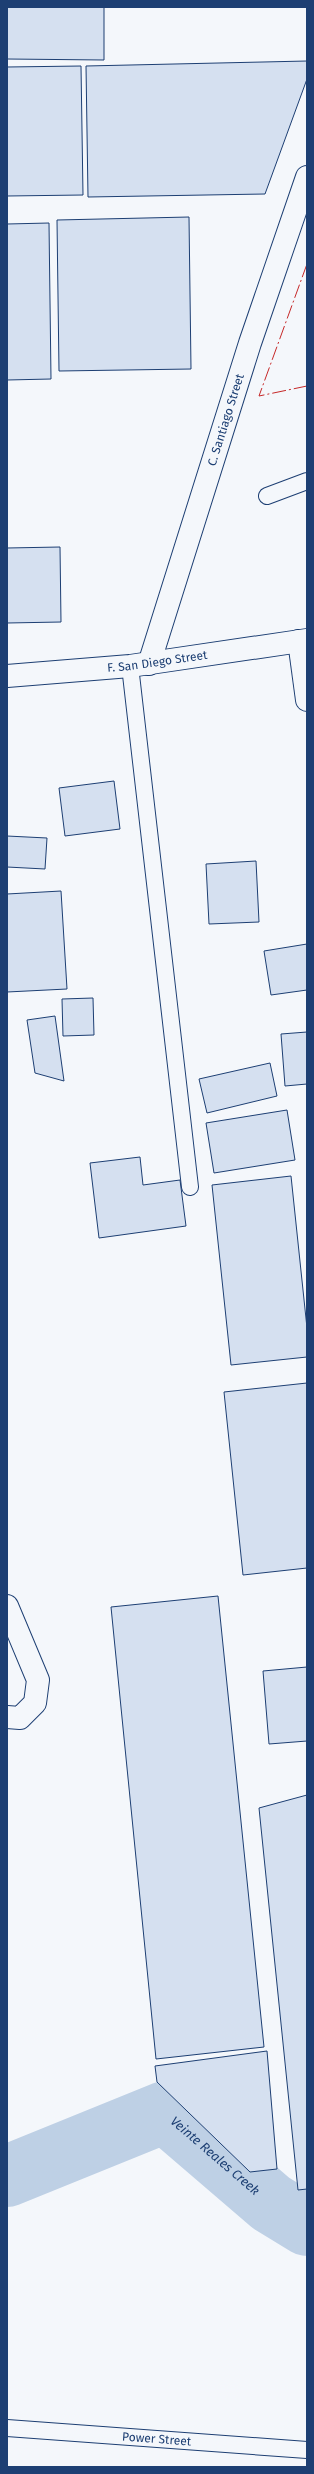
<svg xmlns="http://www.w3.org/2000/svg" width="314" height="2474" viewBox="0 0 314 2474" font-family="'Fira Sans',sans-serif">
<rect width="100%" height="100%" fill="#f4f7fb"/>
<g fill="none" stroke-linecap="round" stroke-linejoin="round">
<path stroke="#bed0e5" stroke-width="62" id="s1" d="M7 2176 165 2112 271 2203 307 2225"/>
</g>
<g fill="#d5e0f0" stroke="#1d3f73">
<path d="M7 7H104V60L7 59Z"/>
<path d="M307 61V79L265 194 88 197 86 66Z"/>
<path d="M81 66 83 195 7 196V67Z"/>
<path d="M189 217 191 369 59 371 57 220Z"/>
<path d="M49 223 51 379 7 380V224Z"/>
<path d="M60 547 61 622 7 623V548Z"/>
<path d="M114 781 120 829 65 836 59 788Z"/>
<path d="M7 836 47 838 45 869 7 867Z"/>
<path d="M256 861 259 922 209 924 206 864Z"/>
<path d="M61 891 67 989 7 992V894Z"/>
<path d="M307 944V990L271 995 264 951Z"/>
<path d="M93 998 94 1035 63 1036 62 999Z"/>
<path d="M55 1016 64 1081 35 1073 27 1020Z"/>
<path d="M307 1032V1084L285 1086 281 1034Z"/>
<path d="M270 1063 277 1096 207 1113 199 1079Z"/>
<path d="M287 1110 295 1160 214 1173 206 1123Z"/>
<path d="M140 1157 143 1185 180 1180 186 1226 99 1238 90 1163Z"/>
<path d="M291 1176 307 1328V1357L231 1365 212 1185Z"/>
<path d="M307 1383V1568L243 1575 224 1392Z"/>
<path d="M218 1596 264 2047 156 2059 111 1607Z"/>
<path d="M307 1667V1741L269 1744 263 1671Z"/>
<path d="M307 1795V2189L298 2190 259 1808Z"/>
<path d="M267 2051 277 2169 250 2172 157 2082 155 2066Z"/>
</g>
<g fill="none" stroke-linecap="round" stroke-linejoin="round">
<g stroke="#1d3f73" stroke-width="18">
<g id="lane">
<path d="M267 496 307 481"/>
<path d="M130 666 190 1187"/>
<path id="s2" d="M7 2428 307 2450"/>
</g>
</g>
<g stroke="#1d3f73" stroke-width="24">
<g id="street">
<path d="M299 641 307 700"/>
<path id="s3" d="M149 664 250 343 307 177"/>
<path d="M7 1606 38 1680 35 1703 20 1718 7 1717"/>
</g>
</g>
<g stroke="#1d3f73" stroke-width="24">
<g id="secondary">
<path id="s4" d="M7 676 130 666 307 640"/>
</g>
</g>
<use href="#lane" stroke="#f4f7fb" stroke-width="16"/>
<use href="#street" stroke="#f4f7fb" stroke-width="22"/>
<use href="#secondary" stroke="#f4f7fb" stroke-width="22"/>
<path stroke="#c62828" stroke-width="1" stroke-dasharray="14 3 2 3" stroke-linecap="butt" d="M307 264 259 396 307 386"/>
</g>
<g text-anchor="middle" stroke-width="3" stroke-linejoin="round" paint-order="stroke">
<g font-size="12" fill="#1d3f73" stroke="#f4f7fb">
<text dy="4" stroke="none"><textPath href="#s3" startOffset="256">C. Santiago Street</textPath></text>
<text dy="4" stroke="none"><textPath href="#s4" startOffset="151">F. San Diego Street</textPath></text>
<text dy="4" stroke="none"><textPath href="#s2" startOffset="150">Power Street</textPath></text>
</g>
<g font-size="13" font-style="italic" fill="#1d3f73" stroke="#f4f7fb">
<text dy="5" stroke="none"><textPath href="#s1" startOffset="237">Veinte Reales Creek</textPath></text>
</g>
</g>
<rect width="314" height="2474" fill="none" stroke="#1d3f73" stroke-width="16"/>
</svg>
